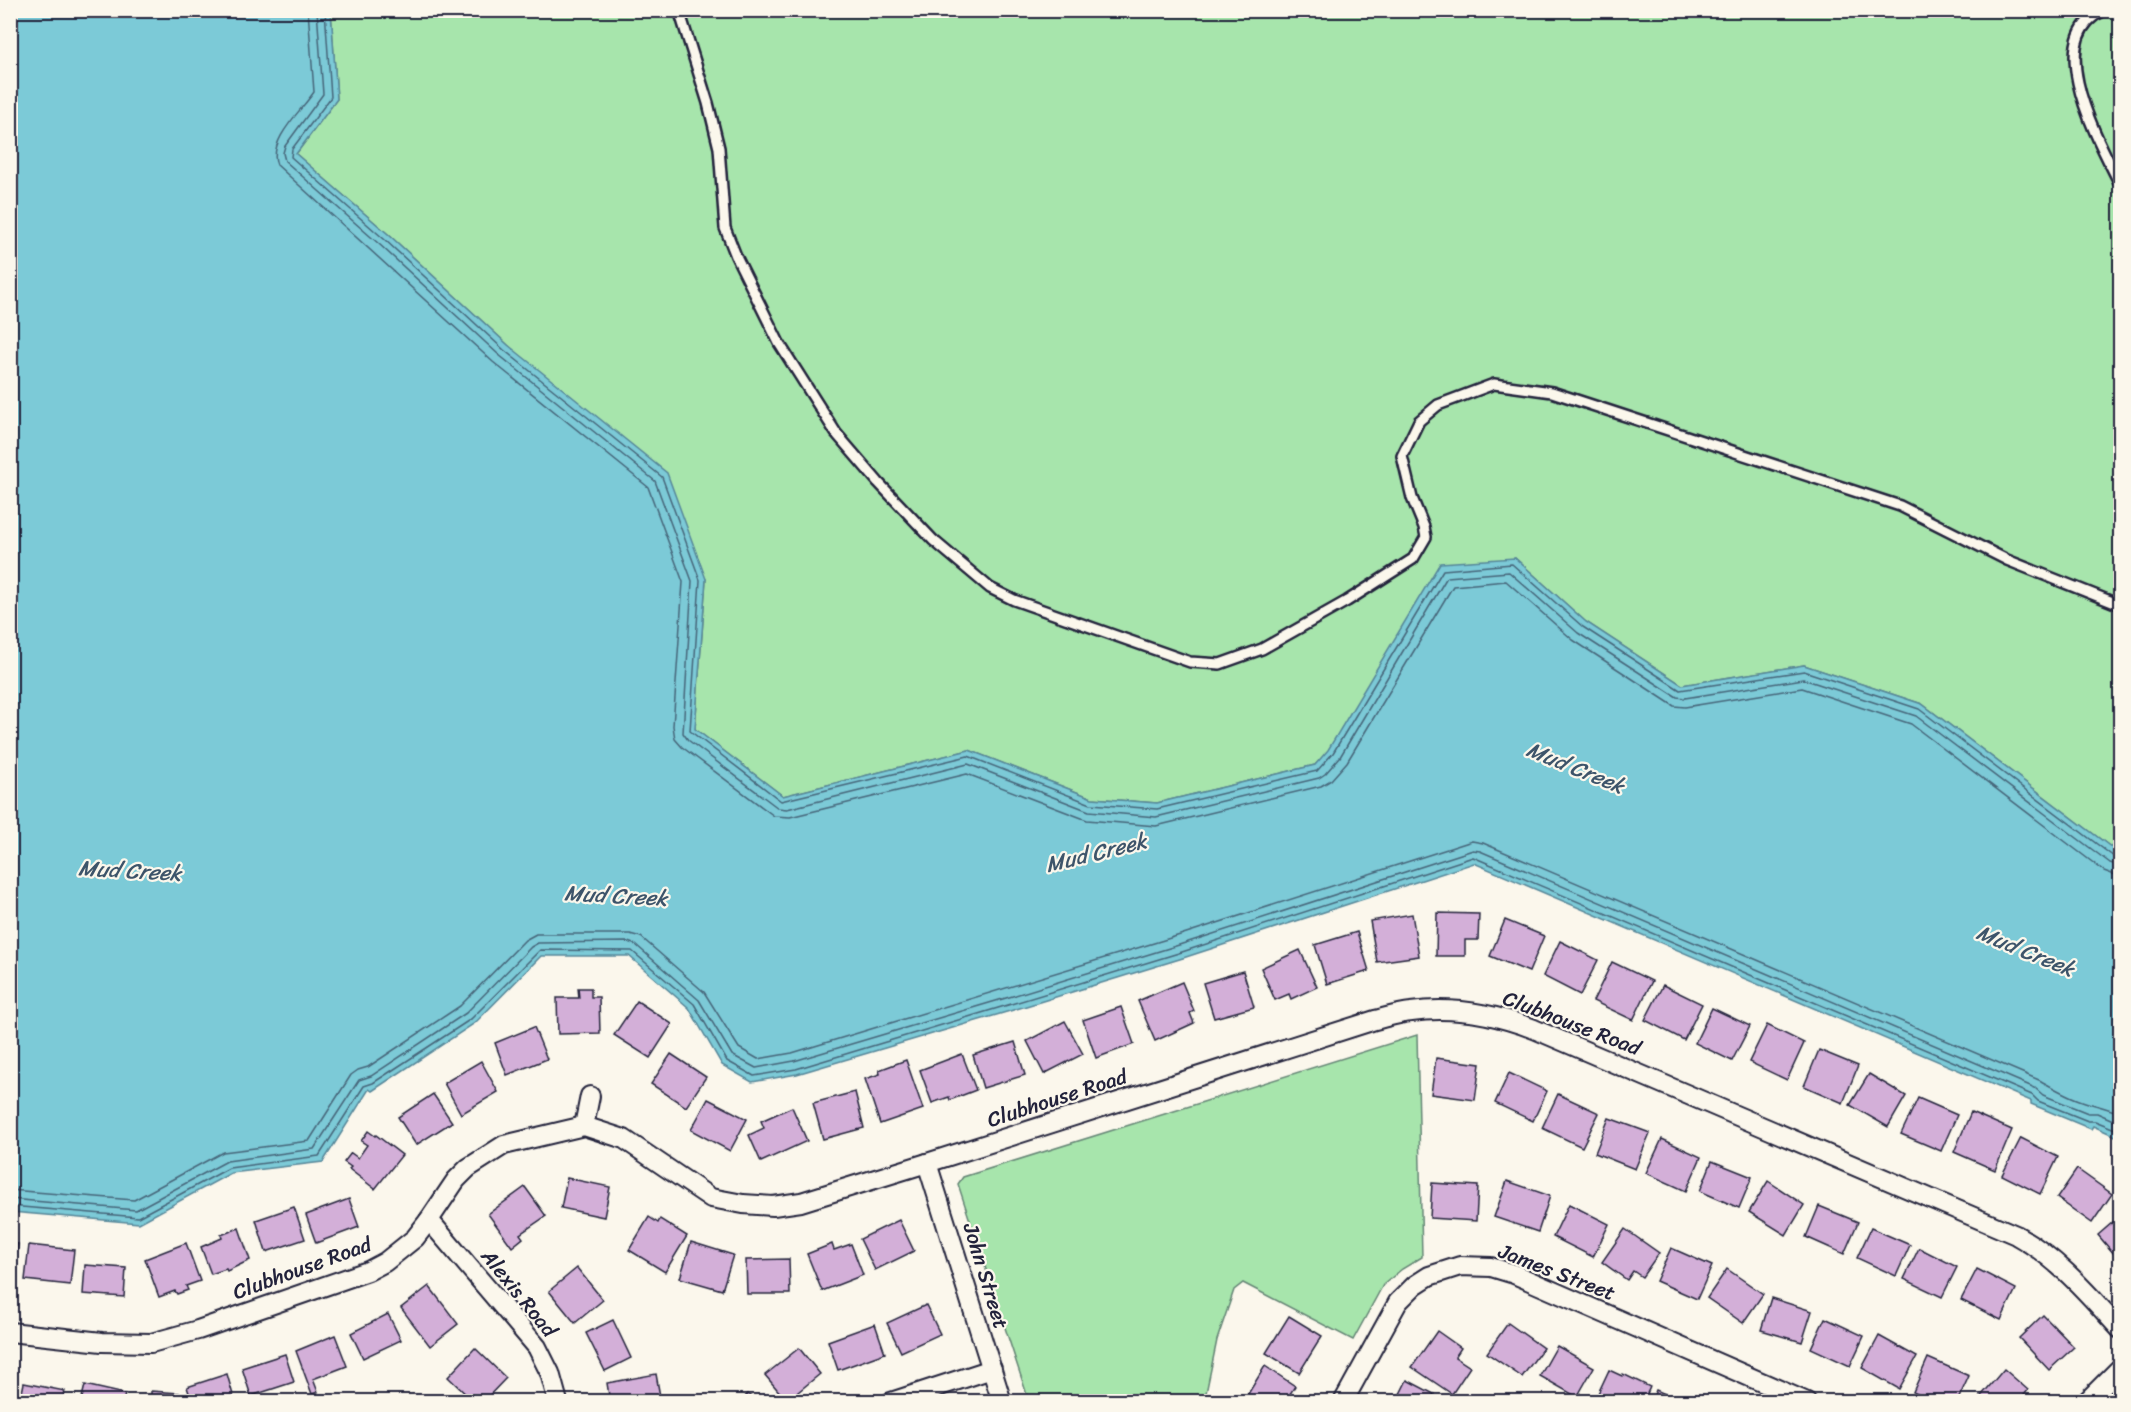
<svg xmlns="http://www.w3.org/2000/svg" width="2131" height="1412" viewBox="0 0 2131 1412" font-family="Sriracha,sans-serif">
<rect width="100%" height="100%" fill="#fbf7ec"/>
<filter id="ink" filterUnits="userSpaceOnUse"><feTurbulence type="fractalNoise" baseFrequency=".0167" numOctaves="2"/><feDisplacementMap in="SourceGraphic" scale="12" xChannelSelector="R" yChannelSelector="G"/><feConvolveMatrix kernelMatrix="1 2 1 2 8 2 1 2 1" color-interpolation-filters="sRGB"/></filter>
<g filter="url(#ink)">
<g fill="#a7e5ac" stroke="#648474" stroke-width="1.5">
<path d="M331 11H2120V854L1922 704 1804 665 1682 685 1586 622 1515 558 1315 765 1157 803 1092 798 969 750 783 796 695 729 706 579 508 345 388 234 296 154 337 99Z"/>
<path d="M1417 1035 1422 1257 1402 1269 1383 1285 1353 1340 1243 1283 1234 1290 1217 1340 1205 1398 1194 1402 1147 1401 1122 1397 1103 1402 1029 1401 958 1184 963 1177Z"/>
</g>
<path fill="#7bcad7" stroke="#578799" stroke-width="1.5" d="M10 11H331L337 99 296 154 388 234 508 345 667 473 706 579 695 729 783 796 969 750 1092 798 1157 803 1315 765 1328 750 1440 563 1515 558 1586 622 1682 685 1804 665 1922 704 2120 854V1138L2093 1126 2091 1129 2031 1104V1101L1474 863 1183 958 1010 1011 797 1074 752 1082 722 1065 689 1008 629 956H541L475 1023 372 1091 369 1089 323 1162 231 1173 139 1223 11 1212Z"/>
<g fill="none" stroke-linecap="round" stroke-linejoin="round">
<g stroke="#466579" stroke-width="1.5">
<path d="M308 10 314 92C301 111 267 141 277 165L493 362 648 487 683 582 673 726 675 739 682 747 774 816 790 817 967 774 1087 820 1156 826 1321 786 1331 780 1347 762 1453 586 1506 581 1573 640 1674 706 1685 707 1802 688 1911 724 2104 871 2112 874 2120 875"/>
<path d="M317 10 323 94 285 146 283 153 285 161 379 244 499 355 655 481 692 581 683 733 688 740 778 808 787 809 968 764 1089 811 1156 817 1319 778 1325 774 1340 757 1447 577 1509 572 1578 633 1677 697 1685 698 1803 679 1916 716 2110 863 2120 866"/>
<path d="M325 10 331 97 292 149 291 157 384 239 504 350 662 477 700 580 690 731 781 801 968 756 1091 804 1157 809 1317 771 1333 753 1443 570 1512 564 1583 627 1680 690 1804 671 1919 709 2114 857 2120 859"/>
<path d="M10 1190 134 1200 223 1152 309 1141 351 1075 358 1070 368 1067 460 1006 525 940 536 934H630L641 937 704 992 739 1048 758 1059 792 1053 1177 936 1472 841 1483 843 2039 1080C2054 1088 2070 1098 2088 1103 2099 1106 2109 1109 2120 1113"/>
<path d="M10 1199 136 1210 227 1161 314 1149 359 1080 371 1076 466 1013 531 947 538 943 628 942 636 945 699 1000 732 1055 756 1068 794 1061 1006 998 1179 945 1473 850 1480 851 2035 1088 2043 1095 2088 1113H2097L2120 1123"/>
<path d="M10 1206 138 1217 229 1168 319 1156 364 1086 373 1083 471 1019 540 950 632 951 694 1004 727 1061 754 1076 796 1069 1008 1005 1182 952 1473 857 2032 1095 2038 1101 2088 1121H2095L2120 1131"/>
</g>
</g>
<g fill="#d3afd8" stroke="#22223b" stroke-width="1.5">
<path d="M1437 913 1479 914 1478 940H1465V956H1436Z"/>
<path d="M1412 914 1419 956 1377 962 1370 921Z"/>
<path d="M1505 920 1544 936 1529 972 1490 956Z"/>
<path d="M1357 932 1369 971 1327 984 1315 945Z"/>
<path d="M1560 941 1598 960 1580 995 1543 976Z"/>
<path d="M1300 950 1317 987 1291 999 1289 994 1275 1000 1261 968Z"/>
<path d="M1612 962 1652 981 1633 1020 1593 1001Z"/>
<path d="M1243 971 1254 1007 1214 1018 1203 983Z"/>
<path d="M1182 982 1194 1011 1190 1013 1194 1023 1155 1041 1138 1001Z"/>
<path d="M1663 985 1702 1004 1684 1040 1645 1020Z"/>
<path d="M578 988H591V997H599L600 1033 558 1034 557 998H579Z"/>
<path d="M637 1001 672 1024 650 1058 614 1035Z"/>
<path d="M1121 1007 1134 1044 1096 1058 1083 1020Z"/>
<path d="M1712 1008 1750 1026 1732 1061 1695 1043Z"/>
<path d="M1065 1021 1083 1054 1044 1074 1027 1041Z"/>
<path d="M1767 1025 1804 1043 1787 1080 1749 1062Z"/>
<path d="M534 1027 547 1059 507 1075 495 1043Z"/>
<path d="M1015 1042 1025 1075 983 1088 973 1055Z"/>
<path d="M1819 1050 1858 1066 1843 1103 1804 1086Z"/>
<path d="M671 1054 706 1077 686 1107 651 1084Z"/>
<path d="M962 1054 976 1090 950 1100 949 1097 932 1103 920 1070Z"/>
<path d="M1436 1058 1480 1064 1475 1100 1431 1094Z"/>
<path d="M906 1060 923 1109 880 1124 865 1079 880 1074 879 1070Z"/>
<path d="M481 1061 498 1092 461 1114 444 1083Z"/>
<path d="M1509 1073 1547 1091 1533 1121 1495 1103Z"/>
<path d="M1869 1074 1906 1096 1888 1127 1850 1105Z"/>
<path d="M855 1092 864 1128 823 1139 813 1103Z"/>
<path d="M433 1094 452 1122 416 1145 398 1117Z"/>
<path d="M1558 1094 1599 1113 1582 1147 1542 1128Z"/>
<path d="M1918 1098 1957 1115 1941 1151 1901 1134Z"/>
<path d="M708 1099 747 1119 730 1151 691 1130Z"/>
<path d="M792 1107 807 1141 761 1162 749 1135 764 1128 761 1121Z"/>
<path d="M1971 1112 2012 1130 1995 1170 1954 1152Z"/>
<path d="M1609 1118 1650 1133 1635 1169 1595 1153Z"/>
<path d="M368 1131 375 1136 376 1135 402 1155 375 1189 349 1169 351 1167 344 1162 351 1153 358 1158 367 1145 361 1141Z"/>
<path d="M2021 1138 2058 1157 2040 1194 2002 1175Z"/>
<path d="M1662 1139 1701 1157 1686 1191 1646 1173Z"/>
<path d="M1712 1161 1752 1177 1739 1208 1700 1191Z"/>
<path d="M2077 1169 2112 1194 2092 1223 2057 1198Z"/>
<path d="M567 1178 610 1187 604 1217 561 1208Z"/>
<path d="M1507 1181 1550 1196 1538 1232 1494 1217Z"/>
<path d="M1768 1181 1804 1205 1786 1235 1749 1212Z"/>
<path d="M1432 1183 1478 1186 1476 1221 1430 1218Z"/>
<path d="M525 1187 546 1216 520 1234 523 1238 512 1247 488 1214Z"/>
<path d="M349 1199 359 1227 316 1243 306 1215Z"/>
<path d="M1569 1204 1609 1224 1593 1257 1553 1237Z"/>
<path d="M1819 1206 1858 1222 1844 1254 1806 1237Z"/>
<path d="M294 1207 305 1239 266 1252 256 1220Z"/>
<path d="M2120 1216V1261L2098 1235Z"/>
<path d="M649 1217 658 1223 660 1219 687 1236 665 1272 629 1250Z"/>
<path d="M899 1220 914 1251 875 1270 860 1239Z"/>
<path d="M239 1228 250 1260 227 1271 226 1269 211 1274 201 1247 222 1238 221 1235Z"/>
<path d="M1871 1228 1910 1245 1896 1276 1857 1258Z"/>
<path d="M1625 1229 1659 1253 1642 1277 1633 1271 1627 1280 1602 1262Z"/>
<path d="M691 1242 733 1255 722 1290 680 1278Z"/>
<path d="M10 1243 18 1244 13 1279H10Z"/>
<path d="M186 1243 200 1281 186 1286 188 1290 177 1294 175 1291 159 1297 145 1259Z"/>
<path d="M832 1244 834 1250 851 1244 863 1275 822 1291 807 1254Z"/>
<path d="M29 1245 74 1250 70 1285 25 1280Z"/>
<path d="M1671 1248 1712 1266 1697 1299 1656 1281Z"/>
<path d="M1919 1248 1957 1267 1942 1297 1904 1279Z"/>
<path d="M789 1259 790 1294H747L746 1260Z"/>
<path d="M85 1265 126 1268 124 1297 83 1294Z"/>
<path d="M577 1268 603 1300 575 1323 549 1291Z"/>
<path d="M1727 1269 1763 1294 1743 1323 1707 1298Z"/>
<path d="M1977 1269 2016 1289 2001 1320 1961 1300Z"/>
<path d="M429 1286 458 1324 430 1346 401 1308Z"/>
<path d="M1771 1298 1812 1311 1802 1342 1761 1330Z"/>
<path d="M926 1305 940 1334 901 1352 887 1323Z"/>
<path d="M388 1314 401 1340 363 1358 351 1333Z"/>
<path d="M2043 1315 2074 1347 2049 1370 2019 1338Z"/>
<path d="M1289 1316 1322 1336 1299 1373 1266 1353Z"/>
<path d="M1825 1318 1864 1336 1850 1366 1811 1348Z"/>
<path d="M613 1320 631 1358 605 1371 586 1333Z"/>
<path d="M1508 1323 1543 1348 1522 1377 1487 1353Z"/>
<path d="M875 1324 885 1353 838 1370 828 1341Z"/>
<path d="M1437 1331 1461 1348 1455 1357 1470 1367 1452 1394 1412 1367Z"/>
<path d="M335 1335 347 1366 313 1379 318 1392 312 1394 296 1351Z"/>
<path d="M1879 1336 1917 1357 1899 1389 1862 1368Z"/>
<path d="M1557 1346 1594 1367 1577 1397 1540 1376Z"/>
<path d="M475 1348 506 1378 483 1402H474L448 1377Z"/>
<path d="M799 1348 820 1374 787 1401 765 1375Z"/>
<path d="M285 1354 294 1382 251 1396 242 1368Z"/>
<path d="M1928 1358 1969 1376 1957 1402H1934L1913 1392Z"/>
<path d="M1265 1366 1295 1386 1285 1402H1243Z"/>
<path d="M2004 1369 2028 1390 2019 1402H1976Z"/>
<path d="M1609 1370 1622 1376 1623 1374 1650 1387 1643 1402H1594Z"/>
<path d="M227 1374 235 1402H192L187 1387Z"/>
<path d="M656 1374 661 1402H610L607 1383Z"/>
<path d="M1407 1380 1434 1394 1430 1402H1396Z"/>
<path d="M24 1383 65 1391 62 1402H20Z"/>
<path d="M85 1385 125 1394 123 1402H81Z"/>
<path d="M1656 1390 1683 1402H1651Z"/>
<path d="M151 1391 179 1393 178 1402H133L134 1398 151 1399Z"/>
<path d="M747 1394 759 1402H742Z"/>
</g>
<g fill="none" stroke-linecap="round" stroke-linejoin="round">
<g stroke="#22223b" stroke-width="14">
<g id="service">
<path d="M679 10 708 103 719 148 725 228 736 256 779 343 836 433 878 482 933 540 990 588 1014 600 1190 662 1220 664 1262 649 1347 601 1413 559 1426 537 1424 527 1412 498 1402 456 1419 421 1438 405 1494 384 1552 392 1900 506 2007 560 2120 605"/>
<path d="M2105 10C2039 37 2100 143 2120 184"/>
</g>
</g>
<g stroke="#22223b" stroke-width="22">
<g id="minor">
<path d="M584 1126 590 1096"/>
<path d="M927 1163 1002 1402"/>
<path d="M429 1220 537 1347 550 1373 558 1402"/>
<path d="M10 1332 102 1342 151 1343 198 1330 368 1271 385 1262 415 1238 429 1220 456 1180 468 1168 504 1145 584 1126 624 1139 711 1198 743 1204 773 1206 801 1202 927 1163 1375 1020C1387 1017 1399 1013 1411 1012 1454 1006 1495 1014 1534 1029L2016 1235C2058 1258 2088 1294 2120 1329"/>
<path d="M891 1402 992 1369"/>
<path d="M1343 1402 1398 1302 1415 1285 1429 1276 1460 1266 1491 1267 1514 1274 1807 1402"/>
<path d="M2086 1402 2120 1368"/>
</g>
</g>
<use href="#service" stroke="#fbf7ec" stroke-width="9"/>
<use href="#minor" stroke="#fbf7ec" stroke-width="18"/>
</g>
</g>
<g text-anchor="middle" stroke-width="4.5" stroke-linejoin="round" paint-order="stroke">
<g font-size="21" fill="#22223b" stroke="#fbf7ec">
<text transform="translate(1572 1023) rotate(21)" y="7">Clubhouse Road</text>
<text transform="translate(1057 1098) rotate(-18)" y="7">Clubhouse Road</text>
<text transform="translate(302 1268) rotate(-20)" y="7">Clubhouse Road</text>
<text transform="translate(1557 1272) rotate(21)" y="7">James Street</text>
<text transform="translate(986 1276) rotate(73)" y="7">John Street</text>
<text transform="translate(519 1293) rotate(51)" y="7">Alexis Road</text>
</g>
<g font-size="22" font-style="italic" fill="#3d546a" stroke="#fbf7ec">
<text transform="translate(1576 767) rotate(22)" y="8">Mud Creek</text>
<text transform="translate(1096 852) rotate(-14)" y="8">Mud Creek</text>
<text transform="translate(130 870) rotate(3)" y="8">Mud Creek</text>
<text transform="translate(616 895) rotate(3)" y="8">Mud Creek</text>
<text transform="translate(2026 950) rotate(22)" y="8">Mud Creek</text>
</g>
</g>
<rect width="2131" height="1412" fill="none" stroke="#fbf7ec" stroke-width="36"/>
<rect x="18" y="18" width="2095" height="1376" fill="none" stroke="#22223b" stroke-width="2" filter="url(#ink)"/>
</svg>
